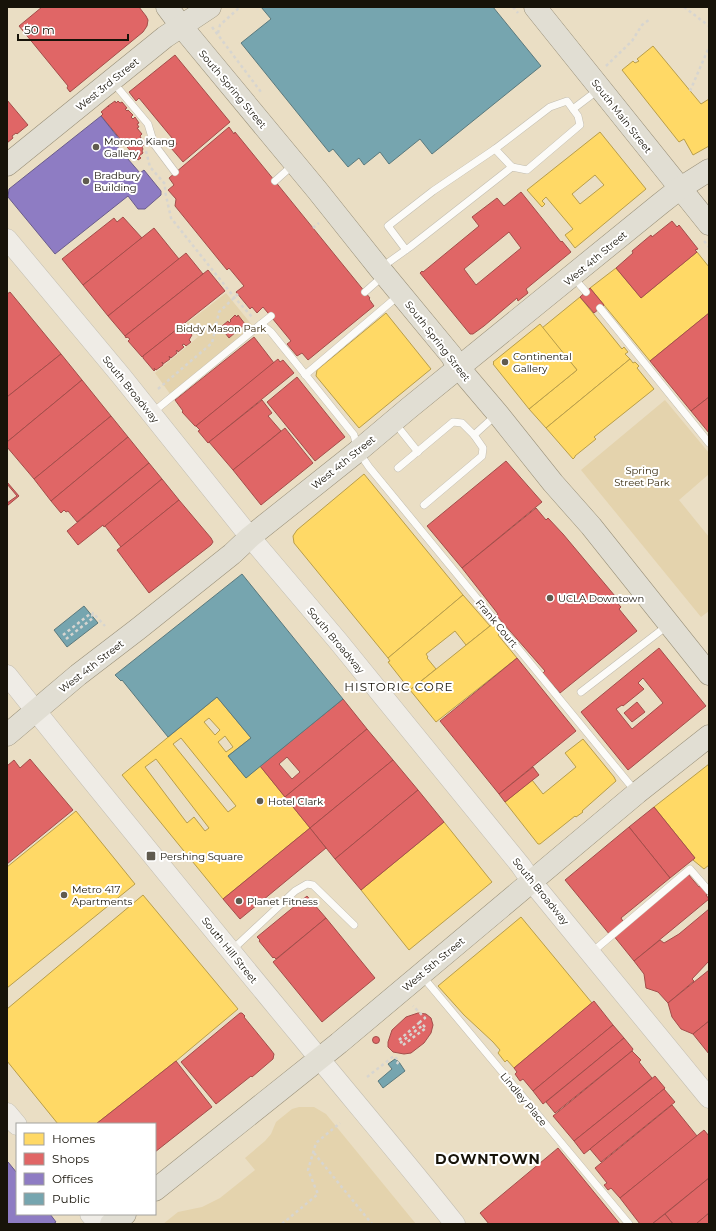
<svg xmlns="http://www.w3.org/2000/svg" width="716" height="1231" viewBox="0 0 716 1231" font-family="Montserrat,sans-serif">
<rect width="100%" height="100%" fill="#e9e2d2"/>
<path fill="#eadec4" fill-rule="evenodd" d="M7 7H709V1224H7ZM17 1124H155V1214H17Z"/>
<g fill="#e4d3ad">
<path d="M226 293 256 330 173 398 155 373 198 337 187 323Z"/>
<path d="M665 400 709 453V474L679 500 709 537V611L701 617 581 470Z"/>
<path d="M299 1107H314L326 1114 416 1224H163L178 1212 202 1207 220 1198 255 1170 245 1158 265 1141 271 1134 276 1122 292 1109Z"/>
</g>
<g fill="#ffd966" stroke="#b99e4a" fill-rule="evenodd">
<path d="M653 46 701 104 709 99V146L693 155 684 139 679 142 622 70 633 61 635 63 639 61 637 59Z"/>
<path d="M600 132 646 189 575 248 565 235 573 229 546 197 542 201 545 204 542 207 527 190ZM595 175 604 185 580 204 572 194Z"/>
<path d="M697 252 709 267V313L650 361 590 288 616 268 641 298Z"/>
<path d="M580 297 622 349 624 347 628 352 625 354 630 359 546 428 529 409 577 370 542 328Z"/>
<path d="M386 313 431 369 359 428 316 376 317 370Z"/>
<path d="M540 324 577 370 529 409 493 364 494 363 493 362Z"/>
<path d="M630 359 633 363 635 362 639 366 637 368 654 389 594 437 596 439 575 456V457L573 459 546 428Z"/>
<path d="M364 474 463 595 388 658 294 543 293 536 297 530Z"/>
<path d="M463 595 490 626 466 645 455 631 426 654 428 657 427 658 436 669 410 690 388 662 390 661 388 658Z"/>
<path d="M493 625 500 633 498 635 517 658 436 722 410 690 490 626Z"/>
<path d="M217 697 251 738 228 756 246 778 260 766 310 828 223 899 122 775ZM209 718 220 730 215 735 204 722ZM225 736 233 747 226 752 218 742ZM181 738 236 806 228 812 173 744ZM156 759 209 828 205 831 194 817 187 823 145 767Z"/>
<path d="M583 739 614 777 616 781 582 811 583 812 576 817 575 816 540 844H538L505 802 532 780 543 794 576 767 565 753Z"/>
<path d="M709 764V865L704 869 693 860 695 858 654 807Z"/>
<path d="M76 811 135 884 7 988V867Z"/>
<path d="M444 822 492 882 409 950 361 890Z"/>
<path d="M143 895 238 1009 176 1061 96 1124H58L7 1061V1009Z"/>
<path d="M521 917 592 1003 514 1068 507 1060 505 1062 498 1053 500 1050 493 1042 464 1015 438 986Z"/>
</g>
<g fill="#e06666" stroke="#a44d4a" fill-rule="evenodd">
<path d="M42 7H139L146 16 148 20 147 26 143 32 70 92 67 88 68 86 19 26Z"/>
<path d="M175 55 230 122 183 162 171 148 177 144 139 98 136 101 129 92Z"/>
<path d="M7 100 28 125 17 134 16 133 12 136 13 138 7 143Z"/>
<path d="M115 101 116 103 118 101 120 103 122 102 127 108 125 109 127 111 128 110 133 115 131 117 133 119 135 117 139 123 137 124 139 127 137 128 142 134 140 136 141 138 139 140 144 145 142 147 143 149 142 151 143 153 139 156 141 158 138 160 101 116 103 114 101 112 108 106 109 107 108 106Z"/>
<path d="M229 127 234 134 235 132 365 292 370 298 369 299 374 306 308 360 302 353 297 356 287 344 291 341 263 307 257 313 252 307 250 309 236 292 244 286 229 268 227 270 175 206 176 199 168 190 174 185 169 178Z"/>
<path d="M521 192 561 242 562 241 571 252 526 289 528 293 518 301 517 298 484 326 473 334H470L420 273 422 271 423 272 479 226 472 217 497 198 504 206ZM509 232 521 248 476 285 464 269Z"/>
<path d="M123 217 142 238 83 285 62 259 114 218 117 222Z"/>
<path d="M672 221 677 227 679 225 698 249 695 250 697 252 641 298 616 268 633 253 632 251 651 235 652 237Z"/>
<path d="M154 228 179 259 108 316 83 285Z"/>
<path d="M186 253 203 274 125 336 108 316Z"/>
<path d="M208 270 225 291 142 357 128 341 130 339 127 337 126 338 125 336Z"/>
<path d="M590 288 604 305 594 313 580 297Z"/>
<path d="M10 292 61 354 7 397V294Z"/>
<path d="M709 313V397L691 411 650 361Z"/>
<path d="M235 315 237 317 238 315 245 324 229 338 222 329 223 328 222 326 228 321 229 323 231 321 230 320Z"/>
<path d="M181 326 183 328 186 326 189 330 187 333 189 331 192 335 189 340 191 342 186 346 184 344 182 345 184 347 178 352 177 350 176 351 177 353 171 358 169 356 170 359 163 364 162 362 163 365 156 370 154 368 155 370 154 371 143 358V356Z"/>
<path d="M254 337 274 363 196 426H195L182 412 183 411 175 400Z"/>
<path d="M61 354 82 380 7 442V397Z"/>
<path d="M278 359 280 362 283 360 294 373 208 443 198 431 200 430 196 426Z"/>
<path d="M297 377 345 437 315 461 267 402Z"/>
<path d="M82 380 111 416 34 479 7 447V442Z"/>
<path d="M709 397V433L691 411Z"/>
<path d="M262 400 272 413 268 416 281 431 233 470 209 442Z"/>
<path d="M111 416 128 437 51 501 34 479Z"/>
<path d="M285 428 313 463 261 505 233 470Z"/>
<path d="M128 437 149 463 77 522 68 511 66 512 64 510 61 513 51 501Z"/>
<path d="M506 461 542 502 462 568 427 526Z"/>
<path d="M149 463 162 479 104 527 103 525 78 545 67 531Z"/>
<path d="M162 479 179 500 121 547 105 526Z"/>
<path d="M7 482 19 496 7 506V503L17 496 7 484Z"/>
<path d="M179 500 211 538 213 542 211 545 149 593 117 550Z"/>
<path d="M536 508 546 520 548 518 563 534 615 596 613 598 621 607 619 609 637 631 560 693 543 673 545 671 496 615 498 614 462 568Z"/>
<path d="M659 648 706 706 628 770 581 712ZM643 678 663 703 632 729 616 709 622 705 623 706 644 689 638 683Z"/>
<path d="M517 658 576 731 499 794 440 721Z"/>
<path d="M343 699 367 729 285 797 260 766ZM287 757 300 772 292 779 279 764Z"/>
<path d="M637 702 645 712 632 722 624 713Z"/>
<path d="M367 729 393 760 310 828 285 797Z"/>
<path d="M30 759 73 810 7 864V766L14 760 20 768Z"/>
<path d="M393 760 418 790 335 859 310 828Z"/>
<path d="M533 767 539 775 505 802 499 794Z"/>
<path d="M418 790 444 822 361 890 335 859Z"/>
<path d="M654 807 695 858 670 878 629 827Z"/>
<path d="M629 827 670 878 621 918 624 923 610 935 565 880Z"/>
<path d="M310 828 326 848 240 919 223 899Z"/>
<path d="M688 874 699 887 701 886 708 894 706 895 709 899 634 961 613 935Z"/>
<path d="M307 896 326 918 276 959 274 957 273 958 259 941 260 940 257 937Z"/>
<path d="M709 909V961L692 979 694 981 668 1003 658 992 646 988 644 974 634 961 660 940 664 943 679 934Z"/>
<path d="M326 918 375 978 322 1022 273 962Z"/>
<path d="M709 970V1021L693 1034 681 1029 672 1017 668 1003Z"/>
<path d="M594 1001 613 1025 533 1091 523 1079 520 1081 515 1074 517 1072 514 1068Z"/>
<path d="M240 1013H242L245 1016 244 1017 271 1050 274 1054 273 1059 252 1077 251 1076 216 1104 181 1062Z"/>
<path d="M418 1013 426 1014 431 1018 433 1025 431 1033 424 1043 411 1053 404 1054 393 1052 388 1047V1042L392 1030 406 1017Z"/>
<path d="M709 1021V1054L693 1034Z"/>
<path d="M613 1025 624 1038 543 1104 533 1091Z"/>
<circle cx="376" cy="1040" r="3.5"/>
<path d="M624 1038 633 1049 632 1051 555 1113 546 1102Z"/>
<path d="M632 1051 641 1060 639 1062 652 1078 574 1141 553 1116Z"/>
<path d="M176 1061 212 1107 155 1152V1124H96Z"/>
<path d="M655 1076 665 1088 664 1089 584 1154 574 1141Z"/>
<path d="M664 1089 675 1102 601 1162 590 1149Z"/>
<path d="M672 1105 697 1136 620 1198 611 1188 608 1190 604 1185 607 1183 595 1168Z"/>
<path d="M704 1130 709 1136V1178L652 1224H640L620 1198Z"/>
<path d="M558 1148 620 1224H489L480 1213Z"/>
<path d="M709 1178V1213L696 1224H673L665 1214Z"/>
<path d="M709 1213V1224H696Z"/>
<path d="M665 1214 673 1224H652Z"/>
</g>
<g fill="#8e7cc3" stroke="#6a5c8b">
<path d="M101 116 120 140 115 144 140 173 144 170 161 191V195L145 209H138L128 196 55 254 8 197 9 189Z"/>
<path d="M8 1162 17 1173V1214H50L56 1222 53 1224H7V1163Z"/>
</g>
<g fill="#76a5af" stroke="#5a797d">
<path d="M261 7H493L541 66 432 154 420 139 389 164 380 152 364 165 359 158 348 167 333 149 329 152 241 43 271 19Z"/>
<path d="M242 574 343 699 246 778 228 756 251 738 217 697 168 737 122 680 121 681 115 675Z"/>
<path d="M84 606 98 623 67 647 54 630Z"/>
<path d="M395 1059 399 1062 405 1071 383 1088 378 1081 392 1069 388 1064Z"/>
</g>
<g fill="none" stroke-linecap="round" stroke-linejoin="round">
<g stroke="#c2bdb0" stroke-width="8">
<g id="lane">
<path d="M112 81 148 124 154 144 175 172"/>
<path d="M573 109 598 90"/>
<path d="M495 149 512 167"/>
<path d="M275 181 293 165"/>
<path d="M382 267 410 247 512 167 527 170 580 125 578 116 567 101 550 107 495 149 433 191 388 226 406 250"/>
<path d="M573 277 586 292"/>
<path d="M365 292 383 276"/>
<path d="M600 308 709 443"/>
<path d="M261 324 271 316"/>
<path d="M305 375 398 296"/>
<path d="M152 413 261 324 271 332 354 435 358 451 369 467 636 792"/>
<path d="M394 422 418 452"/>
<path d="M398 468 453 422 462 423 474 435 496 415"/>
<path d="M424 505 482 456 483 448 474 435"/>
<path d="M581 692 668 625"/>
<path d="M231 951 295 891 307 884 313 885 354 925"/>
<path d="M591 953 690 869 709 891"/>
<path d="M423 977 629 1224"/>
</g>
</g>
<g stroke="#c2bdb0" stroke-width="21">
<g id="secondary">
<path d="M7 239 122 377 250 537 338 641 521 866 532 882 709 1098"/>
<path d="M7 675C105 798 204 919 304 1040 354 1101 406 1162 455 1224"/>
<path d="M7 1113 17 1125"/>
<path d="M90 1214 99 1224"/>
</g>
</g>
<g stroke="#9a917a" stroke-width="23">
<g id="primary">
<path d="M167 7 182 27 317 190 380 269 451 355 459 368 498 414 553 483 591 526 709 674"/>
<path d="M535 7 709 224"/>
<path d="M7 165 165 37 210 7"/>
<path d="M7 735 78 675 138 629 232 554 250 537 358 451 409 408 660 204 679 189 709 170"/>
<path d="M155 1190 339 1043 637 793 709 736"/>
<path d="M111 1224 125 1214"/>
</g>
</g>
<g stroke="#d7d5d0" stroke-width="2.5" stroke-dasharray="3 3" stroke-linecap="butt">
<path d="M513 7 518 13"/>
<path d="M684 7 709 26"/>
<path d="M212 27 261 92"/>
<path d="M218 33 220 25 240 7"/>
<path d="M606 66 632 41 642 25 650 19"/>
<path d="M690 91 709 47"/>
<path d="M146 151 150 167 165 184V191L171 218 234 297 253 318"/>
<path d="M313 228 319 223"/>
<path d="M704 241 709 247"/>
<path d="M158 389 212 343 219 312 238 294"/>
<path d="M63 635 90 614 92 615 93 613 105 626"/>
<path d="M66 639 93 618 92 615"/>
<path d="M399 1040 420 1022"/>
<path d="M400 1043 423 1025"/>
<path d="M403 1045 426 1028 420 1022 425 1018 413 1006"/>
<path d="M367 1077 394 1056 399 1061 396 1065"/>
<path d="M314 1153 372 1224"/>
<path d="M282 1224 318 1194 308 1170 316 1143 340 1123"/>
</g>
<use href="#lane" stroke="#fcfbf8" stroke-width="7"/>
<use href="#secondary" stroke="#efece6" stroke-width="20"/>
<use href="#primary" stroke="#e1ded3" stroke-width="22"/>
</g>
<g fill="#605b4f" stroke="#fff" stroke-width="1.5">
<circle cx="96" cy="147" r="4"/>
<circle cx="86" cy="181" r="4"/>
<circle cx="505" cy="362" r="4"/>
<circle cx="550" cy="598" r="4"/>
<circle cx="260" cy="801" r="4"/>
<rect x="146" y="851" width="10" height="10" rx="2"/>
<circle cx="64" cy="895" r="4"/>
<circle cx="239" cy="901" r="4"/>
</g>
<g text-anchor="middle" stroke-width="4" stroke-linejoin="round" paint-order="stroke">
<g font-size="10" fill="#171309" stroke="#fff">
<text transform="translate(107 84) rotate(-39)" y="4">West 3rd Street</text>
<text transform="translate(233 89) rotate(50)" y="4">South Spring Street</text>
<text transform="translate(622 116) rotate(52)" y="4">South Main Street</text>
<text transform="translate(595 258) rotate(-40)" y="4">West 4th Street</text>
<text transform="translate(438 341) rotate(52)" y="4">South Spring Street</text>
<text transform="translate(131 389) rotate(51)" y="4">South Broadway</text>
<text transform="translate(343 462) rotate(-39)" y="4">West 4th Street</text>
<text transform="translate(497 623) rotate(50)" y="4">Frank Court</text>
<text transform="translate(336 640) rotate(50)" y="4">South Broadway</text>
<text transform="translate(91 666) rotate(-38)" y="4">West 4th Street</text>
<text transform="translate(541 891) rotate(51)" y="4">South Broadway</text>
<text transform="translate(230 950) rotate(51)" y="4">South Hill Street</text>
<text transform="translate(433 964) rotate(-40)" y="4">West 5th Street</text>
<text transform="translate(524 1099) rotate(50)" y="4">Lindley Place</text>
</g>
<g font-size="10" fill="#171309" stroke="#fff" text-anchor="start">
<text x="104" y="145">Morono Kiang<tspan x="104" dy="12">Gallery</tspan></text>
<text x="94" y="179">Bradbury<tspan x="94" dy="12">Building</tspan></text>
<text x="513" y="360">Continental<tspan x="513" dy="12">Gallery</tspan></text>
<text x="558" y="602">UCLA Downtown</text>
<text x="268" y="805">Hotel Clark</text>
<text x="160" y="860">Pershing Square</text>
<text x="72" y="893">Metro 417<tspan x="72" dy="12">Apartments</tspan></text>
<text x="247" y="905">Planet Fitness</text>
</g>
<g font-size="10" fill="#372a0c" stroke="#fff">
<text x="221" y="332">Biddy Mason Park</text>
<text x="642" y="474">Spring<tspan x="642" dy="12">Street Park</tspan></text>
</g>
<g font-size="12" letter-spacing="1" fill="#171309" stroke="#fff">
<text x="399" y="691">HISTORIC CORE</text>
</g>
<g font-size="14" font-weight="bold" letter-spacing="1" fill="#171309" stroke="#fff">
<text x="488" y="1164">DOWNTOWN</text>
</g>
</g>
<rect width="716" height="1231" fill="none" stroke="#171309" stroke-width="16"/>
<rect x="16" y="1123" width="140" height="92" fill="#ffffff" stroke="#a2a19d"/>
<rect x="24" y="1133" width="20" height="12" fill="#ffd966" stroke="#a2a19d"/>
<text x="52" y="1143" font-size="12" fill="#171309">Homes</text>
<rect x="24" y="1153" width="20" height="12" fill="#e06666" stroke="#a2a19d"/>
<text x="52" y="1163" font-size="12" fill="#171309">Shops</text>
<rect x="24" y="1173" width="20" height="12" fill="#8e7cc3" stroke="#a2a19d"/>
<text x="52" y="1183" font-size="12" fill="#171309">Offices</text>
<rect x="24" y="1193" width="20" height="12" fill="#76a5af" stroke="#a2a19d"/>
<text x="52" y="1203" font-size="12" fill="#171309">Public</text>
<path d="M18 34v6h110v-6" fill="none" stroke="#171309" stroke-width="2"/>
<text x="24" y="34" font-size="12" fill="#171309" stroke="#ffffff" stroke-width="3" paint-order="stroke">50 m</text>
</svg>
